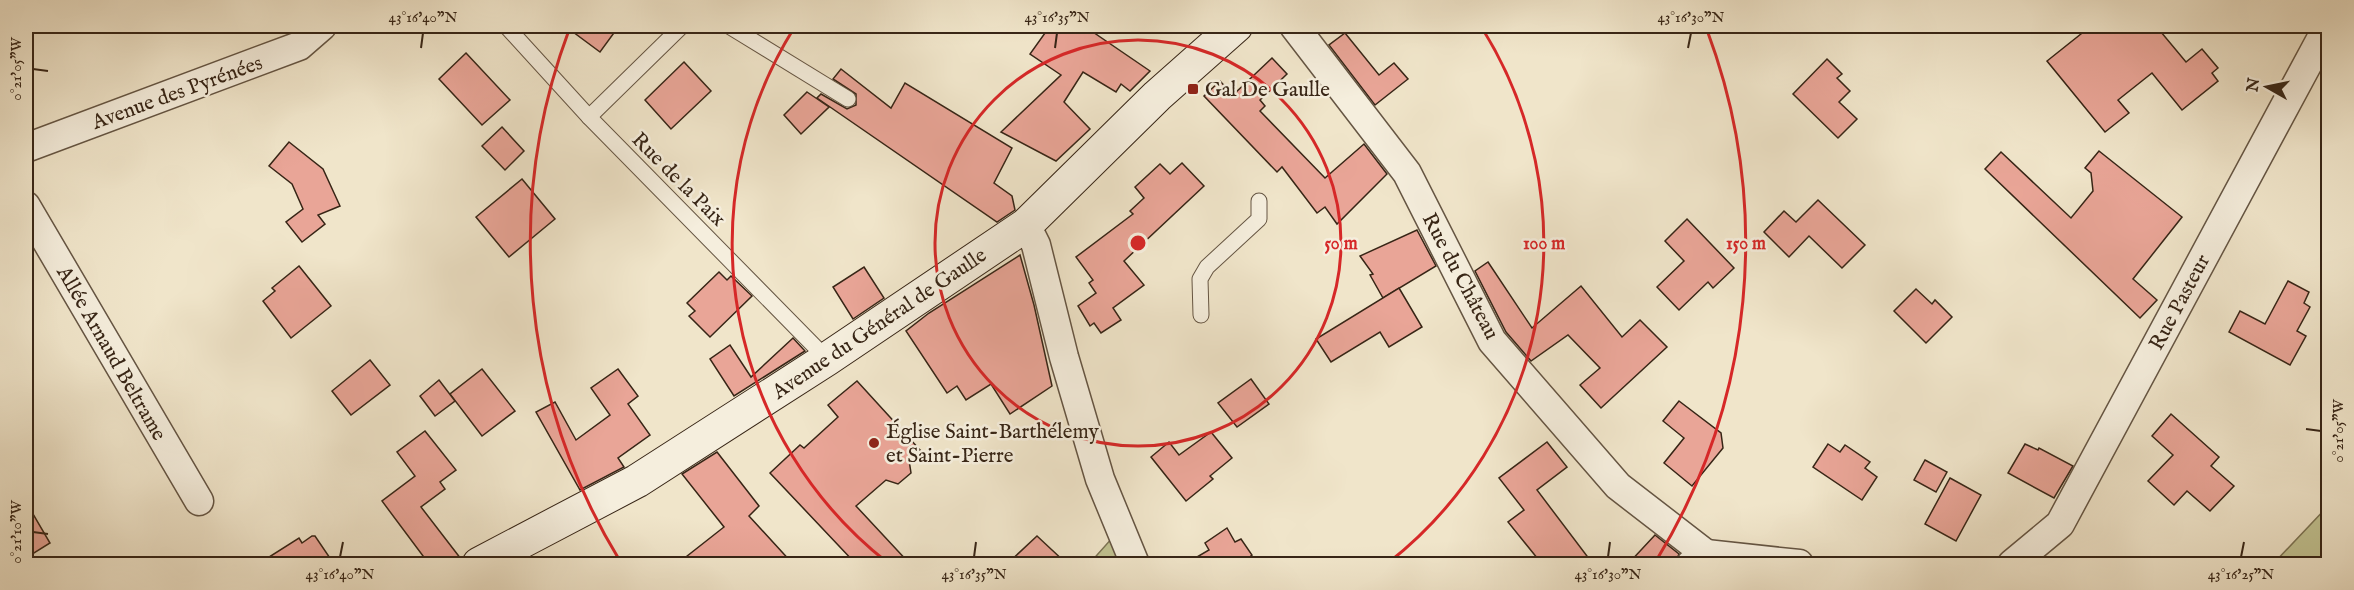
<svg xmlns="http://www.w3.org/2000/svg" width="2354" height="590" viewBox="0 0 2354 590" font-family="'IM FELL English',serif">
<rect width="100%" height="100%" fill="#f0e5ca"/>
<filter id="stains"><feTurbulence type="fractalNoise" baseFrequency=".00333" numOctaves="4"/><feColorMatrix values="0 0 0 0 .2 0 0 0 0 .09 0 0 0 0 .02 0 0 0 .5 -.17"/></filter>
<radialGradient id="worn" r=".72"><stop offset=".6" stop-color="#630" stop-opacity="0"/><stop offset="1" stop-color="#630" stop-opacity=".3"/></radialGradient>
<g fill="#c1c291" stroke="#7c7454" stroke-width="1.5">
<path d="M2328 506V564H2273Z"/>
<path d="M1113 537 1125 564H1089Z"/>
</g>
<g fill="#e9a597" stroke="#372516" stroke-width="1.5">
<path d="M565 26H619L600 52Z"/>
<path d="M1050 26H1084L1150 71 1130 91 1121 84 1116 92 1083 72 1064 102 1090 129 1056 161 1001 132 1061 75 1030 54Z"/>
<path d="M2091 26H2156L2186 62 2202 49 2218 68 2212 73 2218 81 2182 110 2152 73 2118 100 2129 113 2105 132 2047 61Z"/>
<path d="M1345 33 1379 75 1394 63 1408 79 1375 105 1329 45Z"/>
<path d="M466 53 510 100 482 125 439 79Z"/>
<path d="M1272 58 1287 74 1260 100 1265 106 1260 111 1325 178 1364 144 1387 174 1337 224 1325 207 1317 213 1282 167 1277 172 1204 96 1220 81 1233 95Z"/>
<path d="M1827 59 1842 74 1837 78 1850 91 1839 102 1857 119 1838 138 1793 94Z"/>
<path d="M684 62 711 91 671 129 645 100Z"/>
<path d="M841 69 891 108 905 83 1012 148 994 183 1012 196 1015 210 997 222 817 98 821 94 847 109 856 105V94L833 79Z"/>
<path d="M807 92 829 107 801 134 784 115Z"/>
<path d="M502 127 524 151 505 170 482 146Z"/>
<path d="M289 142 323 169 340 206 318 215 325 224 302 242 286 222 303 209 292 184 269 166Z"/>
<path d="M2099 151 2182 217 2133 279 2157 300 2140 318 1985 169 2001 152 2071 218 2093 191 2091 173 2085 168Z"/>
<path d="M1182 163 1204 186 1124 261 1144 285 1113 308 1121 320 1101 333 1094 323 1090 326 1078 306 1096 293 1089 283 1093 280 1076 257 1133 214 1130 211 1144 198 1135 187 1160 164 1170 174Z"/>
<path d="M522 179 555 219 509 257 476 217Z"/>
<path d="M1818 200 1865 245 1842 268 1809 236 1789 257 1764 232 1784 211 1796 222Z"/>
<path d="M1687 219 1734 268 1713 288 1708 282 1679 310 1657 287 1684 261 1665 241Z"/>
<path d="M1417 230 1436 266 1383 298 1370 275 1373 274 1360 256Z"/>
<path d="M1020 255 1034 305 1052 386 1010 414 991 384 966 400 957 386 947 393 906 331 929 313Z"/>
<path d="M1488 262 1532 328 1581 286 1622 337 1640 320 1667 347 1601 408 1580 385 1600 368 1568 335 1531 361 1506 332 1475 271Z"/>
<path d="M299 266 331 306 291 338 263 301 275 291 272 288Z"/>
<path d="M864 267 884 298 853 319 833 287Z"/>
<path d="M719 272 727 280 731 276 752 296 710 337 689 316 695 311 687 303Z"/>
<path d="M2288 281 2309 292 2304 303 2310 307 2297 331 2306 336 2290 365 2229 332 2240 311 2265 324Z"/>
<path d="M1399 288 1422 327 1389 347 1380 332 1331 362 1316 339Z"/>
<path d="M1916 289 1932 304 1935 300 1952 317 1926 343 1894 311Z"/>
<path d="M793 338 805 351 734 396 710 359 730 345 751 377Z"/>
<path d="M370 360 390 385 351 415 332 391Z"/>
<path d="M482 369 515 411 482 436 450 394Z"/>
<path d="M618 369 638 396 628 404 650 435 618 458 624 467 580 490 536 412 555 402 576 440 610 415 591 388Z"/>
<path d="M1251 379 1269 404 1237 427 1218 403Z"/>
<path d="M439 380 455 401 435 416 420 396Z"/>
<path d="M857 381 920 450 909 460 911 473 898 484 886 480 856 506 910 564H856L770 473 800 445 804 448 838 417 828 405Z"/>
<path d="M1679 401 1721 433 1723 448 1692 486 1664 463 1684 438 1663 421Z"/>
<path d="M2171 414 2219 457 2211 466 2234 486 2210 511 2187 491 2174 505 2148 481 2173 455 2152 436Z"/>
<path d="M425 431 456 470 440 482 445 489 421 507 461 559 460 564H429L382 501 415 476 397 452Z"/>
<path d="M1211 432 1232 458 1210 476 1213 479 1186 501 1151 457 1169 442 1179 455Z"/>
<path d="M1547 442 1567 467 1537 490 1593 564H1542L1508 522 1524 510 1499 478Z"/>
<path d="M1828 444 1840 452 1845 445 1870 462 1865 468 1877 477 1862 500 1813 467Z"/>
<path d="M2025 444 2038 450 2039 448 2073 466 2054 498 2008 473Z"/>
<path d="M717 452 759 506 749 516 793 564H677L724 527 682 474Z"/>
<path d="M1925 460 1947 472 1936 492 1914 480Z"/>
<path d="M1950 478 1981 495 1956 541 1925 524Z"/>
<path d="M26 502 50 543 26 558Z"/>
<path d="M1227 528 1235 542 1241 539 1252 555 1246 560 1249 564H1185L1209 550 1205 543Z"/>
<path d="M1655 535 1679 554 1675 564H1628Z"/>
<path d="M312 536H315L334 564H258L299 538 302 543Z"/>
<path d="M1037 536 1067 564H1007Z"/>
</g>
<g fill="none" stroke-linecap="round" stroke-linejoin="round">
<g stroke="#655543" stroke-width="17">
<g id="service">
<path d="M506 26 589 117 827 359"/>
<path d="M729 26 848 99"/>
<path d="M589 117 682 26"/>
<path d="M1201 315 1200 279 1207 267 1259 219V201"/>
</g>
</g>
<g stroke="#655543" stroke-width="31">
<g id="minor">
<path d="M1294 26 1407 173 1492 341 1618 486 1706 554"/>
<path d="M26 148 299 46 322 26"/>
<path d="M26 206 199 501"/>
<path d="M1026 225 1036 245 1064 357 1100 479 1135 564"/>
<path d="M1691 564 1706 554 1799 564"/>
<path d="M2012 564 2060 524 2328 26"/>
</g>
</g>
<g stroke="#372516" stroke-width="35">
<path id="secondary" d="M479 564 637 481 827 359 1026 225 1157 96 1236 26"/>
</g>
<use href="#service" stroke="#f5eedd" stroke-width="15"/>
<use href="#minor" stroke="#f5eedd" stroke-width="28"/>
<use href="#secondary" stroke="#f5eedd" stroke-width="33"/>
</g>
<path fill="none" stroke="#372516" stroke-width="2" d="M421 48 423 33M1055 48 1057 33M1688 48 1691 33M33 69 48 71M2306 429 2321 431M33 532 48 534M340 557 343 542M974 557 976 542M1608 557 1610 542M2241 557 2244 542"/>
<g fill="none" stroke="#d62828" stroke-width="3">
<circle cx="1138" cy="243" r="203"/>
<path d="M888 563A406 406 0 0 1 794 28M1482 28A406 406 0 0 1 1388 563"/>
<path d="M620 561A608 608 0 0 1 569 30M1707 30A608 608 0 0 1 1656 561"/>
</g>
<g fill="#8f2418" stroke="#f5eedd" stroke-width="2">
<rect x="1187" y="83" width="12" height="12" rx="3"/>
<circle cx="874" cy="443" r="6"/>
</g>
<g text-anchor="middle" stroke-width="5" stroke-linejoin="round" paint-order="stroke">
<g font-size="21" fill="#372516" stroke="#f5eedd" text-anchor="start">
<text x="1205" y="96">Gal De Gaulle</text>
<text x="886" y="438">Église Saint-Barthélemy<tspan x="886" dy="24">et Saint-Pierre</tspan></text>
</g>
<g font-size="21" fill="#372516" stroke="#f5eedd">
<text transform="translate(177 92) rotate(-20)" y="7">Avenue des Pyrénées</text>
<text transform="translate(679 179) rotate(45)" y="7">Rue de la Paix</text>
<text transform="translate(1461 276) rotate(62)" y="7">Rue du Château</text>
<text transform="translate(2179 302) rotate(-62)" y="7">Rue Pasteur</text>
<text transform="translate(879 323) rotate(-34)" y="7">Avenue du Général de Gaulle</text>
<text transform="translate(112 353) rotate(60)" y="7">Allée Arnaud Beltrame</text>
</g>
</g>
<circle cx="1138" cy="243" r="9" fill="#d62828" stroke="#f5eedd" stroke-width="3"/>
<g font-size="18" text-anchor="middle" font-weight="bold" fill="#d62828" stroke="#f5eedd" stroke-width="5" stroke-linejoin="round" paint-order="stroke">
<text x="1341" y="249">50 m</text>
<text x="1544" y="249">100 m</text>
<text x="1746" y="249">150 m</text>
</g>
<rect width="2354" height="590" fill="none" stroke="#f0e5ca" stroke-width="66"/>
<g transform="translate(2267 87) rotate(279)" stroke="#f5eedd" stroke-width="4.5" paint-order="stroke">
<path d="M0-4.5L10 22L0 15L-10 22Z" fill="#372516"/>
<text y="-9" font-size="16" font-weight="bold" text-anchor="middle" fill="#372516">N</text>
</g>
<rect x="33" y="33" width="2288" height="524" fill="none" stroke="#372516" stroke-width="2"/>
<g font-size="15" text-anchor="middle" fill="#372516">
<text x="423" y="22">43°16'40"N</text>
<text x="1057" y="22">43°16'35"N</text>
<text x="1691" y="22">43°16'30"N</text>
<text transform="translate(16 69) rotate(-90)" y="5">0°21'05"W</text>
<text transform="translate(2338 431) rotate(-90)" y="5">0°21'05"W</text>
<text transform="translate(16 532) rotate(-90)" y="5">0°21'10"W</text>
<text x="340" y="579">43°16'40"N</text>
<text x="974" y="579">43°16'35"N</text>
<text x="1608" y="579">43°16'30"N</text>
<text x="2241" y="579">43°16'25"N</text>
</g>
<rect width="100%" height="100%" filter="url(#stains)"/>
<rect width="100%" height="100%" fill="url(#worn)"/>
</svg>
